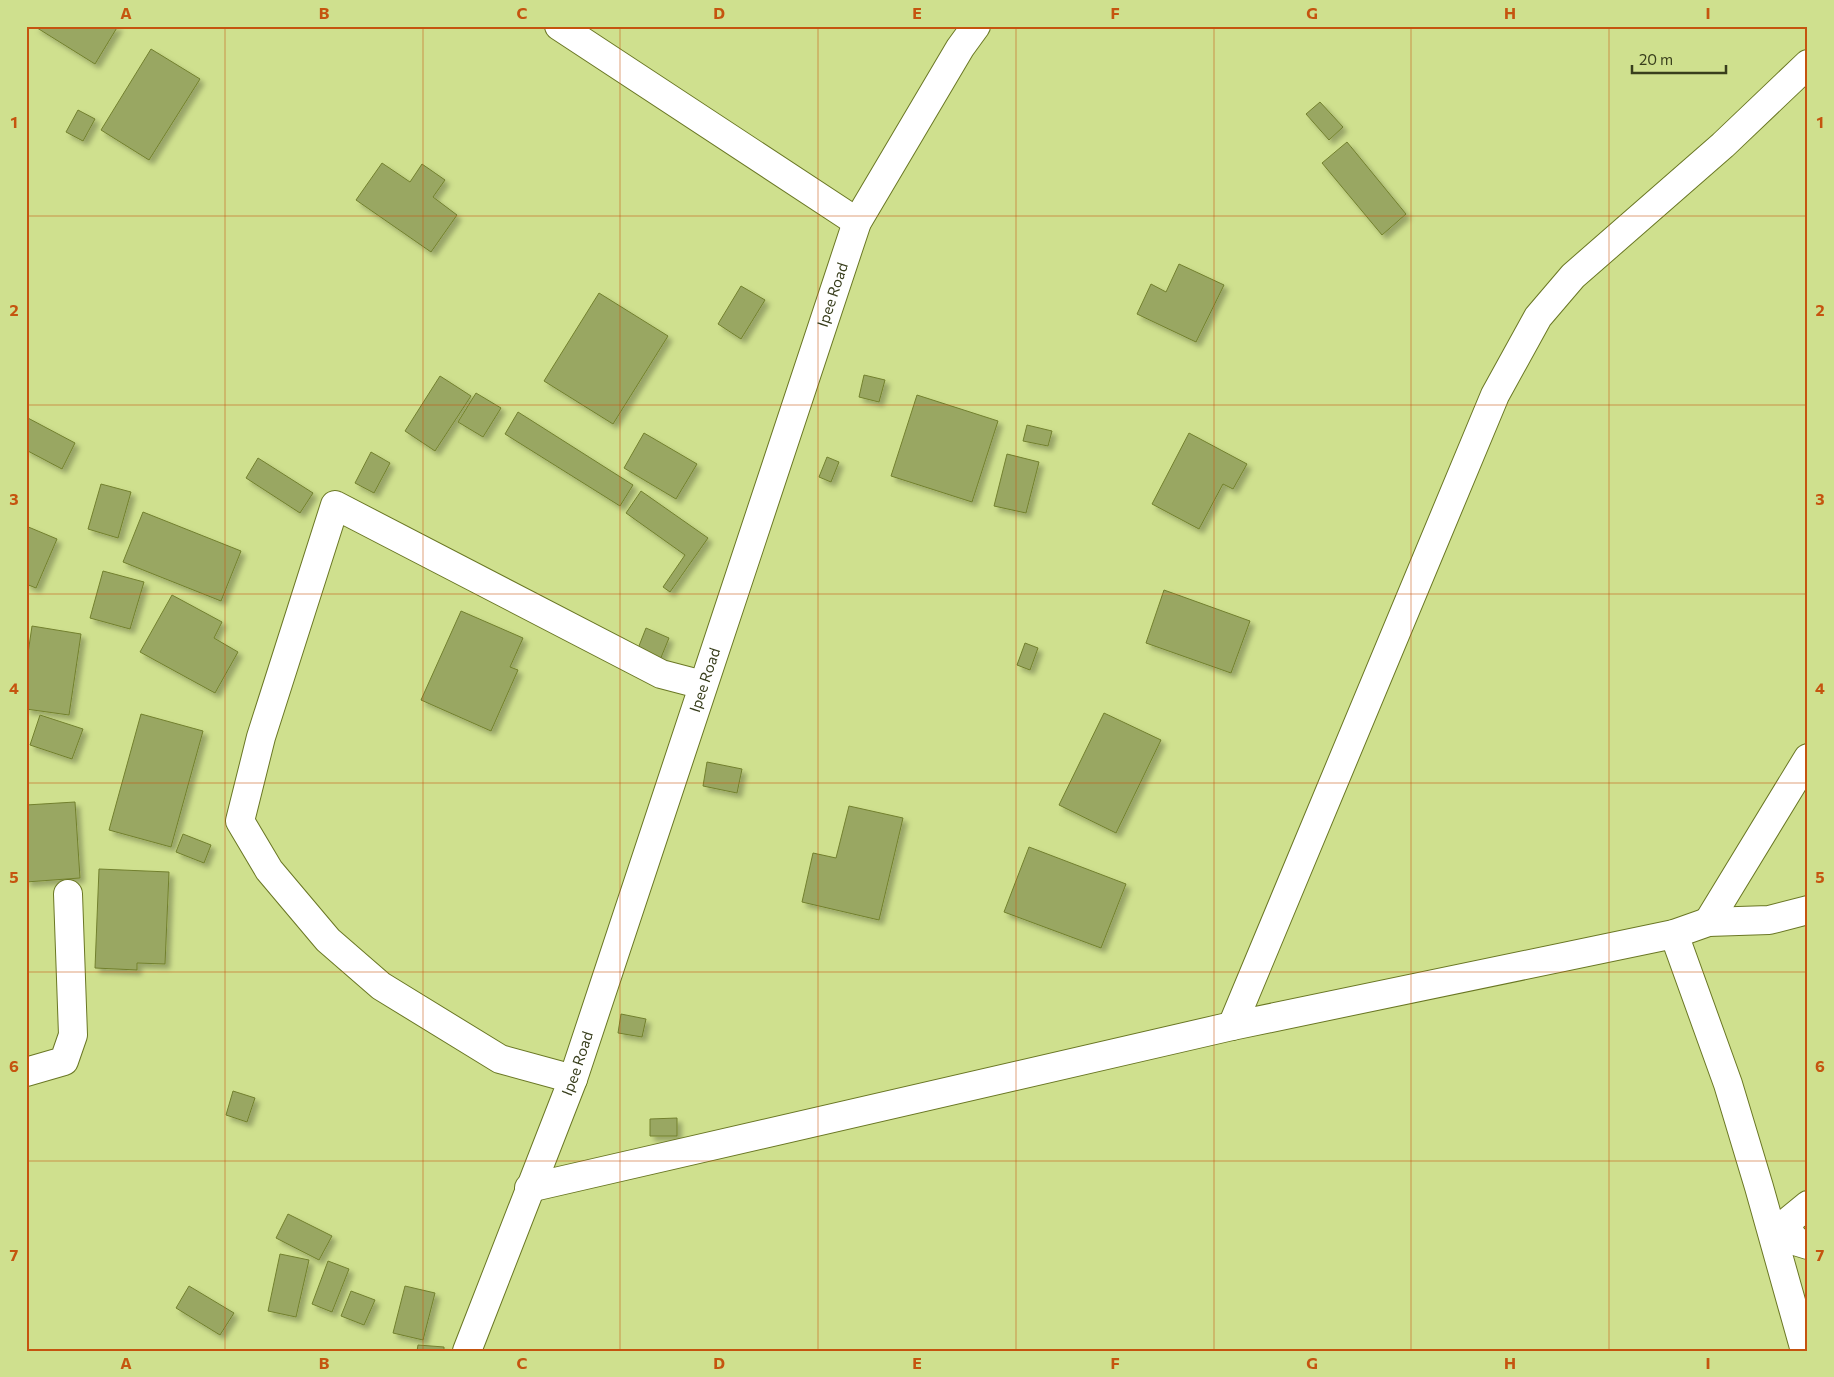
<svg xmlns="http://www.w3.org/2000/svg" width="1834" height="1377" viewBox="0 0 1834 1377" font-family="Commissioner,sans-serif">
<defs>
<filter id="shadow"><feDropShadow dx="4.5" dy="4.5" stdDeviation="2.5" flood-color="#0004"/></filter>
</defs>
<rect width="100%" height="100%" fill="#cfe08e"/>
<g fill="#99a762" stroke="#72802e" filter="url(#shadow)">
<path d="M34 26H118L95 64Z"/>
<path d="M151 49 200 79 149 160 101 130Z"/>
<path d="M1320 102 1343 127 1329 140 1306 114Z"/>
<path d="M78 110 95 119 83 141 66 132Z"/>
<path d="M1347 142 1406 214 1382 235 1322 163Z"/>
<path d="M382 163 410 182 422 164 445 180 433 197 457 215 431 252 356 200Z"/>
<path d="M1179 264 1224 285 1196 342 1137 314 1151 284 1166 292Z"/>
<path d="M741 286 765 300 741 339 718 324Z"/>
<path d="M599 293 668 336 613 424 544 381Z"/>
<path d="M864 375 885 380 879 402 859 397Z"/>
<path d="M440 376 471 396 435 451 405 431Z"/>
<path d="M476 393 501 408 483 437 458 422Z"/>
<path d="M917 395 998 421 972 502 891 476Z"/>
<path d="M518 412 633 485 620 506 505 434Z"/>
<path d="M26 417 75 443 62 469 26 450Z"/>
<path d="M1027 425 1052 431 1048 446 1023 441Z"/>
<path d="M644 433 697 464 676 499 624 468Z"/>
<path d="M1189 433 1247 464 1233 489 1223 484 1199 529 1152 504Z"/>
<path d="M371 452 390 463 374 493 355 483Z"/>
<path d="M1007 454 1039 462 1026 513 994 506Z"/>
<path d="M827 457 839 462 831 482 819 477Z"/>
<path d="M258 458 313 493 300 513 246 478Z"/>
<path d="M101 484 131 492 118 538 88 529Z"/>
<path d="M641 491 708 538 670 592 663 587 685 555 626 513Z"/>
<path d="M143 512 241 551 221 601 123 562Z"/>
<path d="M26 526 57 539 36 588 26 584Z"/>
<path d="M103 571 144 582 130 629 90 618Z"/>
<path d="M1164 590 1250 621 1231 673 1146 643Z"/>
<path d="M172 595 222 622 214 638 238 652 215 693 140 652Z"/>
<path d="M461 611 523 638 510 667 518 670 491 731 421 700Z"/>
<path d="M32 626 81 634 69 715 26 709V667Z"/>
<path d="M646 628 669 638 660 660 637 651Z"/>
<path d="M1025 643 1038 648 1030 670 1017 665Z"/>
<path d="M1104 713 1161 740 1116 833 1059 805Z"/>
<path d="M141 714 203 731 171 847 109 830Z"/>
<path d="M40 715 83 729 72 759 30 745Z"/>
<path d="M707 762 742 769 737 793 703 786Z"/>
<path d="M75 802 80 878 26 882V805Z"/>
<path d="M849 806 903 818 879 920 802 902 813 853 836 858Z"/>
<path d="M183 834 211 845 204 863 176 852Z"/>
<path d="M1029 847 1126 884 1101 948 1004 912Z"/>
<path d="M99 869 169 872 165 964 137 963V970L95 968Z"/>
<path d="M621 1014 646 1019 642 1037 618 1033Z"/>
<path d="M233 1091 255 1098 247 1122 226 1115Z"/>
<path d="M677 1118V1136H650V1119Z"/>
<path d="M288 1214 332 1236 319 1260 276 1238Z"/>
<path d="M280 1254 309 1260 296 1317 268 1311Z"/>
<path d="M328 1261 349 1269 332 1312 312 1304Z"/>
<path d="M189 1286 234 1313 220 1335 176 1308Z"/>
<path d="M405 1286 435 1293 423 1340 393 1333Z"/>
<path d="M351 1291 375 1300 364 1325 341 1316Z"/>
<path d="M418 1345 444 1347V1351H417Z"/>
</g>
<g fill="none" stroke-linecap="round" stroke-linejoin="round">
<g stroke="#6a7724" stroke-width="30">
<g id="street">
<path d="M559 26 857 222"/>
<path d="M1708 922 1808 758"/>
<path d="M1674 934 1728 1084 1759 1187 1805 1351"/>
<path d="M1232 1026 1495 395 1538 317 1573 276 1723 145 1808 64"/>
<path d="M26 1072 64 1061 73 1035 68 894"/>
<path d="M573 1079 500 1059 381 986 328 940 269 870 240 821 261 737 335 505 661 674 703 685"/>
<path d="M529 1188 1232 1026 1674 934 1708 922 1769 920 1808 910"/>
<path d="M1808 1205 1785 1224 1795 1241 1808 1245"/>
<path id="s1" d="M467 1351 573 1079 857 222 960 48 976 26"/>
</g>
</g>
<use href="#street" stroke="#fff" stroke-width="28"/>
</g>
<path fill="none" stroke="#c5540f" stroke-width="1" stroke-opacity="0.55" d="M225 26V1351M423 26V1351M620 26V1351M818 26V1351M1016 26V1351M1214 26V1351M1411 26V1351M1609 26V1351M26 216H1808M26 405H1808M26 594H1808M26 783H1808M26 972H1808M26 1161H1808"/>
<g text-anchor="middle" stroke-width="4" stroke-linejoin="round" paint-order="stroke">
<g font-size="15" fill="#383e1c" stroke="#cfe08e">
<text dy="5" stroke="none"><textPath href="#s1" startOffset="1118">Ipee Road</textPath></text>
<text dy="5" stroke="none"><textPath href="#s1" startOffset="712">Ipee Road</textPath></text>
<text dy="5" stroke="none"><textPath href="#s1" startOffset="308">Ipee Road</textPath></text>
</g>
</g>
<rect width="1834" height="1377" fill="none" stroke="#cfe08e" stroke-width="55"/>
<path d="M1632 65v8h94v-8" fill="none" stroke="#383e1c" stroke-width="2.5"/>
<text x="1639" y="65" font-size="15" fill="#383e1c" stroke="#cfe08e" stroke-width="4" paint-order="stroke">20 m</text>
<rect x="28" y="28" width="1778" height="1322" fill="none" stroke="#c5540f" stroke-width="2"/>
<g font-size="16" text-anchor="middle" font-weight="bold" fill="#c5540f">
<text x="126" y="19">A</text>
<text x="324" y="19">B</text>
<text x="522" y="19">C</text>
<text x="719" y="19">D</text>
<text x="917" y="19">E</text>
<text x="1115" y="19">F</text>
<text x="1312" y="19">G</text>
<text x="1510" y="19">H</text>
<text x="1708" y="19">I</text>
<text x="14" y="128">1</text>
<text x="1820" y="128">1</text>
<text x="14" y="316">2</text>
<text x="1820" y="316">2</text>
<text x="14" y="505">3</text>
<text x="1820" y="505">3</text>
<text x="14" y="694">4</text>
<text x="1820" y="694">4</text>
<text x="14" y="883">5</text>
<text x="1820" y="883">5</text>
<text x="14" y="1072">6</text>
<text x="1820" y="1072">6</text>
<text x="14" y="1261">7</text>
<text x="1820" y="1261">7</text>
<text x="126" y="1369">A</text>
<text x="324" y="1369">B</text>
<text x="522" y="1369">C</text>
<text x="719" y="1369">D</text>
<text x="917" y="1369">E</text>
<text x="1115" y="1369">F</text>
<text x="1312" y="1369">G</text>
<text x="1510" y="1369">H</text>
<text x="1708" y="1369">I</text>
</g>
</svg>
